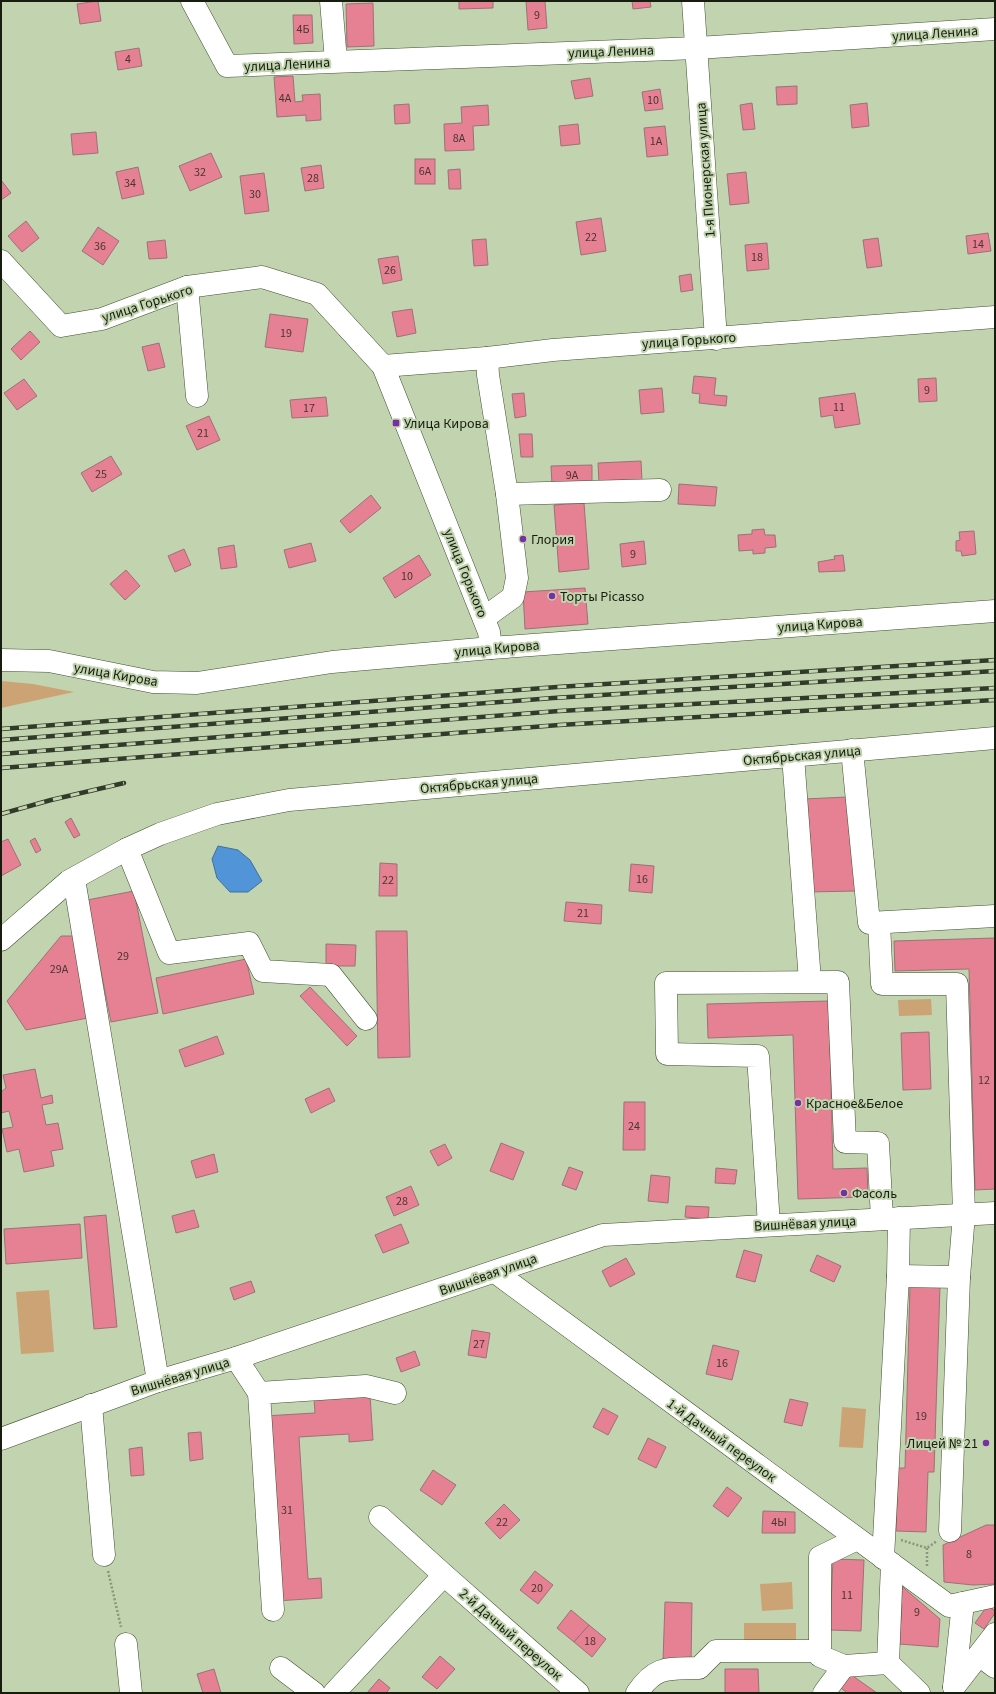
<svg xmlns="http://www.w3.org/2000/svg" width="996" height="1694" viewBox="0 0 996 1694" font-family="'Source Sans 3',sans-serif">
<rect width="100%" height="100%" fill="#c1d4af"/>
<g fill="#cba375">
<path d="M1 681 33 684 74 692 1 708Z"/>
<path d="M931 999 932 1015 899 1016 898 1000Z"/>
<path d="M49 1290 54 1352 21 1354 16 1292Z"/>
<path d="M842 1407 866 1409 863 1448 839 1447Z"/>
<path d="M792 1582 793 1609 762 1611 760 1584Z"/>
<rect x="744" y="1623" width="52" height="23"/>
</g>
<path fill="#5195d8" stroke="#3f719c" d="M218 846 238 850 250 860 262 881 248 892H230L217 878 212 859Z"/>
<g fill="#e58192" stroke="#9c7177">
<path d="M98 1 101 21 80 24 77 4Z"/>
<path d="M459 1H493V8L459 9Z"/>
<path d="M526 1H545L547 28 528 30Z"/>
<path d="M632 1H650L651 7 633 9Z"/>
<path d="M373 3 374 46 347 47 346 4Z"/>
<path d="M293 15H312L313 43 294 44Z"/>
<path d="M139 48 142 66 118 70 115 52Z"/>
<path d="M293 76 295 102 303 101 302 95 320 94 321 120 306 121V115L277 117 274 77Z"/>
<path d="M590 78 593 96 575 99 571 81Z"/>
<path d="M797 86V104L777 105 776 87Z"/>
<path d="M660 89 663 109 645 111 642 92Z"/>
<path d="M752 103 755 129 743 130 740 105Z"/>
<path d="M867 103 869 126 852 128 850 105Z"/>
<path d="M409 104 410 123 395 124 394 105Z"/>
<path d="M488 105 489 125 473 126 474 150 445 151 444 124 462 123 461 107Z"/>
<path d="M578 124 580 144 561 146 559 126Z"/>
<path d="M665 126 668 155 647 157 644 128Z"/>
<path d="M96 132 98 153 73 155 71 134Z"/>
<path d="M211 153 222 177 190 191 179 166Z"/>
<rect x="415" y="159" width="20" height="25"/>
<path d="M321 165 324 188 305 191 301 168Z"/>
<path d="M138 167 144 194 122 199 116 172Z"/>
<path d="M460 169 461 189H449L448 170Z"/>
<path d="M746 172 749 203 730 205 727 174Z"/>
<path d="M264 173 269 211 245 214 240 176Z"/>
<path d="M1 180 11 193 1 200Z"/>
<path d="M601 218 606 251 581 255 576 222Z"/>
<path d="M26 221 39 238 22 252 8 236Z"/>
<path d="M98 227 119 241 103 265 82 251Z"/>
<path d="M988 233 991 251 968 254 966 236Z"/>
<path d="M878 238 882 266 867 268 863 240Z"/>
<path d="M486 239 488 265 474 266 472 240Z"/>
<path d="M165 240 167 258 149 259 147 242Z"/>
<path d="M767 243 769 269 747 271 745 245Z"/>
<path d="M398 256 402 280 383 284 378 259Z"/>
<path d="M691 274 693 290 681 292 679 276Z"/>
<path d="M412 309 416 333 397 337 392 312Z"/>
<path d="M270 314 308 319 303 352 265 347Z"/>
<path d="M30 331 40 342 21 360 11 349Z"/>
<path d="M159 343 165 367 148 371 142 347Z"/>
<path d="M694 376 716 378 714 395 727 396 726 406 699 403 700 394 692 393Z"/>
<path d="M936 378 937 401 919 402 918 379Z"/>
<path d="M24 379 37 396 17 410 4 393Z"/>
<path d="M662 388 664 412 641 414 639 390Z"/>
<path d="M524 393 526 416 515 418 512 394Z"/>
<path d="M855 393 860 424 835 428 833 415 821 417 819 398Z"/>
<path d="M326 397 328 416 292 418 290 400Z"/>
<path d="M209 416 220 440 197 450 186 426Z"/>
<path d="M519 434H532L533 457H521Z"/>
<path d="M111 456 122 474 92 492 81 473Z"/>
<path d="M641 461 642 481 599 484 598 463Z"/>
<path d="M592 465V484L552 485 551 466Z"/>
<path d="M679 484 717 487 715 506 678 504Z"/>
<path d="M371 495 381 508 350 533 340 521Z"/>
<path d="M584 503 589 569 559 572 554 505Z"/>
<path d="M764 529 765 535H775L776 547 765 548V553L753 554V550L739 551 738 535 752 534V530Z"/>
<path d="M974 531 976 554 962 556 961 551H956V541L960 540 959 532Z"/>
<path d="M644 541 646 564 622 567 620 544Z"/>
<path d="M311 543 316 561 289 568 284 550Z"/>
<path d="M234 545 237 567 221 569 218 548Z"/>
<path d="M184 549 191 565 175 572 168 556Z"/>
<path d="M419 555 431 575 395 598 383 578Z"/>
<path d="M843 555 845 571 819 572 818 562 835 559 834 556Z"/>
<path d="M126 570 140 586 125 600 110 584Z"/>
<path d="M585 588 588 624 525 629 523 592Z"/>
<path d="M847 797 856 891 808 892 804 799Z"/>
<path d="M71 818 80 835 74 838 65 822Z"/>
<path d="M35 838 41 850 36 853 30 841Z"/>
<path d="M8 839 21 865 1 876V842Z"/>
<path d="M380 863 397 864V896H379Z"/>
<path d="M631 864 654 866 652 893 629 891Z"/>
<path d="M134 891 158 1013 111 1022 87 900Z"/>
<path d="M566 902 602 905 601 924 564 921Z"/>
<path d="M376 931H407L410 1057 378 1058Z"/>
<path d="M61 936H77L93 1017 26 1030 7 1001Z"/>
<path d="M995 938V1189L975 1190 969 969 895 971 894 941Z"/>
<path d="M326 944 356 945 355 966H326Z"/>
<path d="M246 959 254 994 163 1014 156 978Z"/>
<path d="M310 987 357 1036 347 1046 300 996Z"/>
<path d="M829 1001 833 1169 867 1168 868 1197 798 1199 793 1035 708 1038 707 1004Z"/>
<path d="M929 1032 931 1089 903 1090 901 1033Z"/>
<path d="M217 1036 224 1054 185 1067 179 1050Z"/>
<path d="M35 1069 41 1098 52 1095 53 1103 42 1105 46 1125 58 1123 63 1149 51 1151 54 1166 24 1172 19 1149 7 1152 2 1129 13 1127 9 1111 1 1113V1092L6 1088 3 1075Z"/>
<path d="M329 1088 335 1101 311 1113 305 1099Z"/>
<path d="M624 1102H645V1150H623Z"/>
<path d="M501 1143 524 1152 513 1180 490 1171Z"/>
<path d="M445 1144 452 1158 438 1166 430 1151Z"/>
<path d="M214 1154 218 1172 196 1178 191 1161Z"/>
<path d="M569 1167 583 1172 576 1190 562 1185Z"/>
<path d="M716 1168 737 1170 735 1184 715 1183Z"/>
<path d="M651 1175 670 1177 668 1203 648 1201Z"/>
<path d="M411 1186 419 1205 394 1216 386 1197Z"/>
<path d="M686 1206 709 1207 708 1219 685 1217Z"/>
<path d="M194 1210 199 1227 176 1233 172 1216Z"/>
<path d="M106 1215 117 1327 94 1329 84 1217Z"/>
<path d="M80 1224 82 1258 6 1264 4 1229Z"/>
<path d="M401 1224 409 1243 383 1253 375 1235Z"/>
<path d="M744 1250 762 1255 755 1282 736 1277Z"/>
<path d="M817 1255 841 1266 834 1282 810 1271Z"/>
<path d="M626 1258 635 1274 610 1287 602 1271Z"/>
<path d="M251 1281 255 1292 234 1300 230 1288Z"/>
<path d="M910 1285 940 1286 934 1472H928L926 1532 896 1531 898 1468H905Z"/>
<path d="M472 1330 490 1333 486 1358 468 1355Z"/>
<path d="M713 1345 739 1351 732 1380 706 1374Z"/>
<path d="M415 1351 420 1365 401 1372 396 1358Z"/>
<path d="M370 1395 373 1440 349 1442V1434L299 1437 308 1579 321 1578 322 1598 276 1601 264 1416 315 1413 314 1398Z"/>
<path d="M790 1399 808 1403 802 1426 784 1422Z"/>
<path d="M603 1408 618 1416 608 1435 593 1427Z"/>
<path d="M201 1432 203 1459 190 1461 188 1433Z"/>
<path d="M648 1438 666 1447 656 1468 638 1459Z"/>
<path d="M142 1447 144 1475 131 1476 129 1449Z"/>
<path d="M433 1470 456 1485 442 1505 420 1490Z"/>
<path d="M727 1487 742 1498 728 1517 713 1506Z"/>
<path d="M504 1504 520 1520 500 1539 485 1523Z"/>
<path d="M763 1511 795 1512V1533H762Z"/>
<path d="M986 1525H995V1584L973 1585 944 1582 943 1545Z"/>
<path d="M833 1559 864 1560 861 1631 830 1630Z"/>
<path d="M535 1571 553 1585 538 1604 520 1590Z"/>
<path d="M898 1583 940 1619 938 1647 899 1644 902 1605H896Z"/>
<path d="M665 1602 692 1603 691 1662 663 1661Z"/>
<path d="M988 1605 995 1611V1613L984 1629 975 1623Z"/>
<path d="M571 1610 589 1625 574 1642 557 1628Z"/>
<path d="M589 1625 606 1639 592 1657 574 1642Z"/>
<path d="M440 1656 455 1669 437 1689 422 1677Z"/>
<path d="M214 1669 221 1693H203L197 1674Z"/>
<path d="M725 1669H758L759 1693H725Z"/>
<path d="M850 1674 877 1693H847L841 1688Z"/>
<path d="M379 1679 390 1688 386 1693H367Z"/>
</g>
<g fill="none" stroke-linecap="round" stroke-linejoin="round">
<g stroke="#3f4f2f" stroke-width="23">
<g id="minor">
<path d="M192 1 227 66 697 48 995 29"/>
<path d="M331 1 336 61"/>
<path d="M693 1 716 339"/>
<path d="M1 261 61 326 102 319 187 287 262 277 317 294 383 366 489 632 491 648"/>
<path d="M187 287 197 396"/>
<path d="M383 366 487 358 553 350 995 317"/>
<path d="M507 494 660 490"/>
<path d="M484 618 513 597 517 578 507 494 488 375 487 358"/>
<path d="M1 660 49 661 153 682 197 683 332 662 491 648 995 611"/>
<path d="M852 750 869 923 995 916"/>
<path d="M793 756 810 981"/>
<path d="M127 849 169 953 249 943 263 971 331 975 366 1019"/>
<path d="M74 879 158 1381"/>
<path d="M879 923 882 984H957L964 1214 959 1277 950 1531"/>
<path d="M1 940 69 881 127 849 160 834 217 814 289 800 995 738"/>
<path d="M769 1225 758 1056 667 1054 666 983 838 982 845 1142 878 1143 882 1219"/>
<path d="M495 1272 949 1606 995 1596"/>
<path d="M898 1276 899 1218"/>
<path d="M236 1358 259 1393"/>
<path d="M91 1405 104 1555"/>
<path d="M1 1439 158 1381 236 1358 603 1235 995 1213"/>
<path d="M380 1517 444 1575 578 1693"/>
<path d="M883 1558 898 1276 959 1277"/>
<path d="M892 1564 888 1663 919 1693"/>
<path d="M273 1610 259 1393 366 1386 395 1393"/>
<path d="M126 1644 131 1693"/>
<path d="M979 1655 995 1667"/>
<path d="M844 1666 888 1663"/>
<path d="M281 1668 314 1693"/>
<path d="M954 1687 963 1603"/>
<path d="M954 1687 995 1634"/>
<path d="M334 1693 444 1575"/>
<path d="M637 1693C656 1665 668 1669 699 1668L716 1651H820"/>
<path d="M824 1693 844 1666 820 1656V1557L857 1539"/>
</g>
</g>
<g stroke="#88977a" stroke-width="2.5" stroke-dasharray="2 2" stroke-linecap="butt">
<path d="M901 1540 927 1548 937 1541"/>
<path d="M927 1548V1567"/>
<path d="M108 1571 121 1627"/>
</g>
<use href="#minor" stroke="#fff" stroke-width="22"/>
<g stroke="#323b2a" stroke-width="4.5">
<g id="rail">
<path d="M1 729 557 687 995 660"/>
<path d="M1 740 553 698 995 671"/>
<path d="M1 754 559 711 995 688"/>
<path d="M1 768 559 725 995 700"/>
<path d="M1 814 51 800 124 783"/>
</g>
</g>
<use href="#rail" stroke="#c1d4af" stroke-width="3" stroke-dasharray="9" stroke-linecap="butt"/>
</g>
<g fill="#772fa1" stroke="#c1d4af" stroke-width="1.5">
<rect x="392" y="419" width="8" height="8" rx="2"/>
<circle cx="523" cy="539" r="4"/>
<circle cx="552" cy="596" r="4"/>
<circle cx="798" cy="1103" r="4"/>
<circle cx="844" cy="1193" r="4"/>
<circle cx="986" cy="1443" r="4"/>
</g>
<g text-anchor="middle" stroke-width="4" stroke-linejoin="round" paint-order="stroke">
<g font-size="12" fill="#4a3630">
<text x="537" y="19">9</text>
<text x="303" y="33">4Б</text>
<text x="128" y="63">4</text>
<text x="285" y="102">4А</text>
<text x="653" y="104">10</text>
<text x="459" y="142">8А</text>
<text x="656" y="145">1А</text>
<text x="425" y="175">6А</text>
<text x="200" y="176">32</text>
<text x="313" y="182">28</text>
<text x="130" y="187">34</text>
<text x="255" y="198">30</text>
<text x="591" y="241">22</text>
<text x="978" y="248">14</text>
<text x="100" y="250">36</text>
<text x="757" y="261">18</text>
<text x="390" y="274">26</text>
<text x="286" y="337">19</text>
<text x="927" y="394">9</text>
<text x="839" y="411">11</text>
<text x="309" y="412">17</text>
<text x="203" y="437">21</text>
<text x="101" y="478">25</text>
<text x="572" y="479">9А</text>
<text x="633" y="558">9</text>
<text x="407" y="580">10</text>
<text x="642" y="883">16</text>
<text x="388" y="884">22</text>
<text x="583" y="917">21</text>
<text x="123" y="960">29</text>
<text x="59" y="973">29А</text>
<text x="984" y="1084">12</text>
<text x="634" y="1130">24</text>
<text x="402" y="1205">28</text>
<text x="479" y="1348">27</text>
<text x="722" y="1367">16</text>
<text x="921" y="1420">19</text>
<text x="287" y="1514">31</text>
<text x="502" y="1526">22</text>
<text x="779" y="1526">4Ы</text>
<text x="969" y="1558">8</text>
<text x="537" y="1592">20</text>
<text x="847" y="1599">11</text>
<text x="917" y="1616">9</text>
<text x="590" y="1645">18</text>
</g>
<g font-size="14" fill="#161d0f" stroke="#c1d4af">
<text transform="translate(935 33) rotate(-4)" y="5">улица Ленина</text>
<text transform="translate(611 51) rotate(-2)" y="5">улица Ленина</text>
<text transform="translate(287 64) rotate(-3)" y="5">улица Ленина</text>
<text transform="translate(705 170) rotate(-94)" y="5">1-я Пионерская улица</text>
<text transform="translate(147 303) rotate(-18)" y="5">улица Горького</text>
<text transform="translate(689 340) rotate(-4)" y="5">улица Горького</text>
<text transform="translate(466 573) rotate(68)" y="5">улица Горького</text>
<text transform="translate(820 624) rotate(-4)" y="5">улица Кирова</text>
<text transform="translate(497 648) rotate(-5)" y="5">улица Кирова</text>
<text transform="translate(116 674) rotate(10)" y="5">улица Кирова</text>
<text transform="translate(802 755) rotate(-5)" y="5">Октябрьская улица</text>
<text transform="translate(479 783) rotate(-5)" y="5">Октябрьская улица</text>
<text transform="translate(805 1223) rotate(-3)" y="5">Вишнёвая улица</text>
<text transform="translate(488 1274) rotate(-19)" y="5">Вишнёвая улица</text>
<text transform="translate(180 1376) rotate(-17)" y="5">Вишнёвая улица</text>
<text transform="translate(722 1440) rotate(36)" y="5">1-й Дачный переулок</text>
<text transform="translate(511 1634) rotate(41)" y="5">2-й Дачный переулок</text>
</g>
<g font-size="14" fill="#161d0f" stroke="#c1d4af" text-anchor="start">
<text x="404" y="428">Улица Кирова</text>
<text x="531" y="544">Глория</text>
<text x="560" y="601">Торты Picasso</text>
<text x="806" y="1108">Красное&amp;Белое</text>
<text x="852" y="1198">Фасоль</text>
<text x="978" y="1448" text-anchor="end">Лицей № 21</text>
</g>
</g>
<rect width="996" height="1694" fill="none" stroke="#161d0f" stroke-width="4"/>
</svg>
